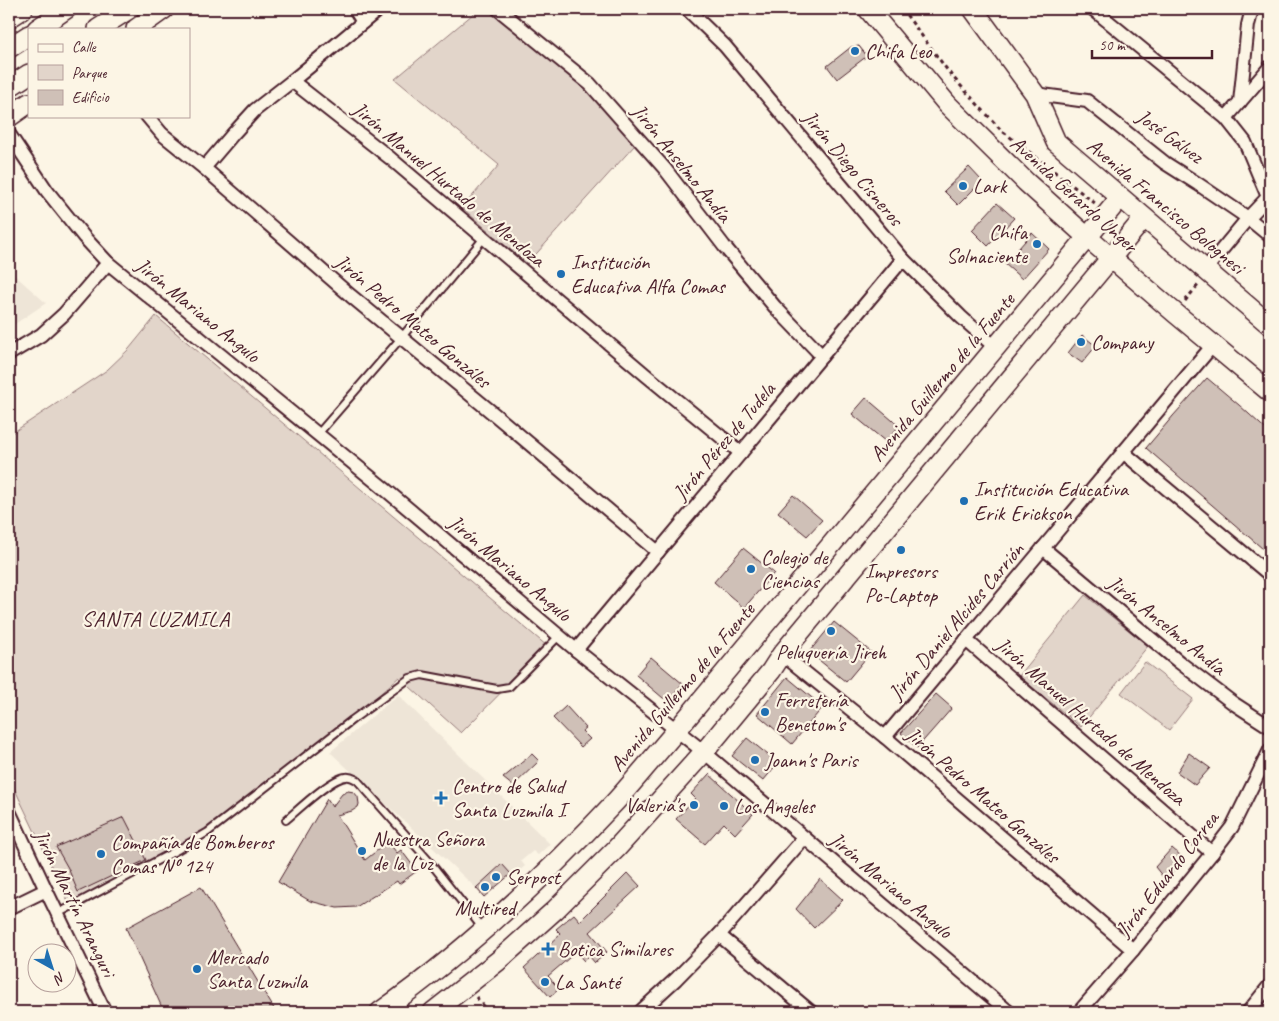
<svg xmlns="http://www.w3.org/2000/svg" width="1279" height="1021" viewBox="0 0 1279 1021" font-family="Caveat,sans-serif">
<rect width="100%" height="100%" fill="#fcf5e5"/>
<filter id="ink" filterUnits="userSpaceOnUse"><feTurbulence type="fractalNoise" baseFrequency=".02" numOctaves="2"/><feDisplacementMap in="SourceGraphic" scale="10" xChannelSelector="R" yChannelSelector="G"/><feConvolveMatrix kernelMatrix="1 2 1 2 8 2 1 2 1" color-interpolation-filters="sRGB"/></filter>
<g filter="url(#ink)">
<g fill="#eee5d7">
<path d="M9 268 10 271 46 303 9 328Z"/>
<path d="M398 695 550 844 538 855 533 851 521 861 525 866 513 876 501 864 476 888 330 752Z"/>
</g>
<g fill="#e2d5ca" stroke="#967a7a">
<path d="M479 9H489L585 87 635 145 527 264 462 208 499 165 395 79Z"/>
<path d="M156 316 547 646 461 733 399 677 356 715 189 844 73 912 9 777V435L107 370 129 349Z"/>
<path d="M1085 595 1148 646 1081 727 1019 676Z"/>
<path d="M1145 662 1193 699 1169 730 1121 693Z"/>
</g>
<g fill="#cfc0b7" stroke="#4a1f2b">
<path d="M859 46 867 56 837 79 827 66 851 47Z"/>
<path d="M969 167 982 181 958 205 944 191Z"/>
<path d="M997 203 1014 218 988 246 972 230Z"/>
<path d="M1032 233 1049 249 1022 279 1005 264Z"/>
<path d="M1082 335 1096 346 1082 363 1068 353Z"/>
<path d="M1207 378 1239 405 1270 433V555L1146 448 1173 416Z"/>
<path d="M866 398 899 426 886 442 852 414Z"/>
<path d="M793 495 822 520 807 536 778 512Z"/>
<path d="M743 548 774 573 744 608 714 582Z"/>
<path d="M834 622 871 652 846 682 809 652Z"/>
<path d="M651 657 683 684 671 698H663L636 675Z"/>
<path d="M787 677 823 707 792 744 757 714Z"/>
<path d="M936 694 952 708 917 748 901 733Z"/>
<path d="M566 706 586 728 582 731 590 739 581 747 553 718Z"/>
<path d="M747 738 778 763 763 781 732 756Z"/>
<path d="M1189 753 1210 768 1195 785 1177 772Z"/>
<path d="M532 754 539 761 513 786 503 778Z"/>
<path d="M709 774 753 814 735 834 724 823 705 844 676 819 695 798 691 794Z"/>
<path d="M348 791 354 792 358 797 359 804 358 807 352 811 337 815 365 860 388 842 397 853 401 850 417 871 399 884 397 881 356 907 337 908 310 901 278 882 327 799 332 807 342 794Z"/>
<path d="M124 817 146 860 78 892 68 868 56 847Z"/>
<path d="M1172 848 1182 857 1167 882 1155 867Z"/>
<path d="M502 864 511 874 484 897 476 888Z"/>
<path d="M628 873 640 886 590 932 607 952 595 963 589 956 584 961 576 952 548 976 559 989 550 997 524 968 561 934 556 929 574 914 580 921Z"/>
<path d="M820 879 843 900 814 928 796 909Z"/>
<path d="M201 887 276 1012H164L126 928Z"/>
</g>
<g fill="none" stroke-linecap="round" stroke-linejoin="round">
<g stroke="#4a1f2b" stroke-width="10">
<g id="lane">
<path d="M318 434 401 338 484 238"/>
<path d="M286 820C298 810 331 778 346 777 350 776 353 778 357 780L429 861 483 929"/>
<path d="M57 914 179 849 208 832 352 720 410 678 422 675 486 687 497 689 509 687 559 636"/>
</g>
</g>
<g stroke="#4a1f2b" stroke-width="16">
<g id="street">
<path d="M355 9 363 22"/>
<path d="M498 9 590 84 665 169 724 246 775 307 822 356"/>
<path d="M687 9 725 46 903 259 961 317 995 347"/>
<path d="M1093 9 1226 118 1245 142 1268 197"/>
<path d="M292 81 390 158 647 376 741 453"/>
<path d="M1035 94 1087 101 1165 163 1198 184 1248 218 1270 236"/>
<path d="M1240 102 1248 25 1252 9"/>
<path d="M147 116 162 134 204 168 351 296 500 419 658 552"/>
<path d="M1226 118 1270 67"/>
<path d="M9 134 47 191 84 237 108 263 386 490 576 650 704 752 1009 1012"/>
<path d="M204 168 233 134 255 110 292 81 379 9"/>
<path d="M1205 270 1248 218 1270 195"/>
<path d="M9 354 41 335 64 314 108 263"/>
<path d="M1123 452 1270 575"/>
<path d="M1043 548 1179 662 1233 703 1270 727"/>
<path d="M966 640 1212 853"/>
<path d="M576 650 903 259"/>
<path d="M782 654 885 737 1133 950"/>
<path d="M885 737 1213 345"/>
<path d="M9 811 46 890 105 1012"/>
<path d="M9 908 46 890"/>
<path d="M719 935 811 1012"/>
<path d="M640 1012 676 979 719 935 804 838"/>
<path d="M1079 1012 1133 950 1212 853 1232 827 1270 750"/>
<path d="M1248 1012 1270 985"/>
</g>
</g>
<g stroke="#4a1f2b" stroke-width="22">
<g id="secondary">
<path d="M868 9 947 104 1026 182 1088 238 1175 313 1270 392"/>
<path d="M973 9 1035 94 1056 142 1270 325"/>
<path d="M9 18 23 9"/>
<path d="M37 29 66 9"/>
<path d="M98 29 129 9"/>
<path d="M136 29 164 9"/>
<path d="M9 48 29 35"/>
<path d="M9 87 29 74"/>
<path d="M9 117 29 103"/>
<path d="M380 1012C465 952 544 878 615 802 636 779 656 754 677 730L1120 198"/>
<path d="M433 1012 498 961 555 910 616 849 704 752 771 671 782 654 1144 218"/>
</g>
</g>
<g stroke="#4a1f2b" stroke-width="3" stroke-dasharray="4 4" stroke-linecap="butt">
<path d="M909 9 905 13 951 75 1001 130 1096 204"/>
<path d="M1185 301 1199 284"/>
<path d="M476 997 489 1012"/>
</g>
<use href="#lane" stroke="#fcf5e5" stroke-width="6"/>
<use href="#street" stroke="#fcf5e5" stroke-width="12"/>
<use href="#secondary" stroke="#fcf5e5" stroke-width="19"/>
</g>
</g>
<g fill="#1f6fb2" stroke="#fcf5e5" stroke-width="2">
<circle cx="855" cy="51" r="5"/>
<circle cx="963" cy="186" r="5"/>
<circle cx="1037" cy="244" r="5"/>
<circle cx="561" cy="274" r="5"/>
<circle cx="1081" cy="342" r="5"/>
<circle cx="964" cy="501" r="5"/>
<circle cx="901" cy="550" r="5"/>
<circle cx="751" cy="569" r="5"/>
<circle cx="831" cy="631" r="5"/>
<circle cx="765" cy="712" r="5"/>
<circle cx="755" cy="760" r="5"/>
<path d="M438.5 790.5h5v5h5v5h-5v5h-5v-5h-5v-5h5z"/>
<circle cx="694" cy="805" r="5"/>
<circle cx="724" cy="806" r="5"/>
<circle cx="362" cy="851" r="5"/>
<circle cx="101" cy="854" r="5"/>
<circle cx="496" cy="877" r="5"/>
<circle cx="485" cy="887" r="5"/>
<path d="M545.5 941.5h5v5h5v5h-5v5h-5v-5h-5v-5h5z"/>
<circle cx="197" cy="969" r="5"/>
<circle cx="545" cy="982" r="5"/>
</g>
<g text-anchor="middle" stroke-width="4.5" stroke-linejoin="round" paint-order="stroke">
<g font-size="21" fill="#4a1f2b" stroke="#fcf5e5" text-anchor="start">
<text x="865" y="58">Chifa Leo</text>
<text x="973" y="193">Lark</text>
<text x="1027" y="239" text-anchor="end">Chifa<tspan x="1027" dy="24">Solnaciente</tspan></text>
<text x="571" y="269">Institución<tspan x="571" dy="24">Educativa Alfa Comas</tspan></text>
<text x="1091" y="349">Company</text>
<text x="974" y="496">Institución Educativa<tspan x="974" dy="24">Erik Erickson</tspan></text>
<text x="761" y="564">Colegio de<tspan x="761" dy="24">Ciencias</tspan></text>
<text x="901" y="578" text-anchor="middle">Impresors<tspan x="901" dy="24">Pc-Laptop</tspan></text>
<text x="831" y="659" text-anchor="middle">Peluquería Jireh</text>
<text x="775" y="707">Ferretería<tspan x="775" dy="24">Benetom's</tspan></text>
<text x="765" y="767">Joann's Paris</text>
<text x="452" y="793">Centro de Salud<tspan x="452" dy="24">Santa Luzmila I</tspan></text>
<text x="684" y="812" text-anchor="end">Valeria's</text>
<text x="734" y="813">Los Angeles</text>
<text x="372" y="846">Nuestra Señora<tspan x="372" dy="24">de la Luz</tspan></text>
<text x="111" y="849">Compañía de Bomberos<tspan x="111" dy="24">Comas Nº 124</tspan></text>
<text x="506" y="884">Serpost</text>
<text x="485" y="915" text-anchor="middle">Multired</text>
<text x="558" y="956">Botica Similares</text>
<text x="207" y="964">Mercado<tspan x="207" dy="24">Santa Luzmila</tspan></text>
<text x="555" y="989">La Santé</text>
</g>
<g font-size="21" fill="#4a1f2b" stroke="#fcf5e5">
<text transform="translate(1170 136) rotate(36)" y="7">José Gálvez</text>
<text transform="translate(682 163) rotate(51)" y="7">Jirón Anselmo Andía</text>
<text transform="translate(853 168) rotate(50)" y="7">Jirón Diego Cisneros</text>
<text transform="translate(449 184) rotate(40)" y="7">Jirón Manuel Hurtado de Mendoza</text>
<text transform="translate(1074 194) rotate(42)" y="7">Avenida Gerardo Unger</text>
<text transform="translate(1166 206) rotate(40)" y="7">Avenida Francisco Bolognesi</text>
<text transform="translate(198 310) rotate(39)" y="7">Jirón Mariano Angulo</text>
<text transform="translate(413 321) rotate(40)" y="7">Jirón Pedro Mateo Gonzáles</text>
<text transform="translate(942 377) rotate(-50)" y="7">Avenida Guillermo de la Fuente</text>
<text transform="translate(724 441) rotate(-50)" y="7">Jirón Pérez de Tudela</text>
<text transform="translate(510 568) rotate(40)" y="7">Jirón Mariano Angulo</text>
<text transform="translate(956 621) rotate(-50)" y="7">Jirón Daniel Alcides Carrión</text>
<text transform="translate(1167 625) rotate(39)" y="7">Jirón Anselmo Andía</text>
<text transform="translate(682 687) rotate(-50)" y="7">Avenida Guillermo de la Fuente</text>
<text transform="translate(1091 721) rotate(41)" y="7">Jirón Manuel Hurtado de Mendoza</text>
<text transform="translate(983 795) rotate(41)" y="7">Jirón Pedro Mateo Gonzáles</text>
<text transform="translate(1167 874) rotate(-52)" y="7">Jirón Eduardo Correa</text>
<text transform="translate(891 885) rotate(40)" y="7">Jirón Mariano Angulo</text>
<text transform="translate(75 903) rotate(64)" y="7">Jirón Martín Aranguri</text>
</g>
<g font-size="22" letter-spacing="1" fill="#4a1f2b" stroke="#fcf5e5">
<text x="156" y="626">SANTA LUZMILA</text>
</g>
</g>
<rect width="1279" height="1021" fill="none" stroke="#fcf5e5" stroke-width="30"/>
<rect x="15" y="15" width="1249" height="991" fill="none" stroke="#4a1f2b" stroke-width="2" filter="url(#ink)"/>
<rect x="28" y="28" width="162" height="90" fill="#fcf5e5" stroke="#b59f9b"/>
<rect x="38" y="44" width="25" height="8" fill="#fcf5e5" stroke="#b59f9b"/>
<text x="72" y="52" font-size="15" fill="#4a1f2b">Calle</text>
<rect x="38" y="65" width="25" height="15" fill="#e2d5ca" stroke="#b59f9b"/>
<text x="72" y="78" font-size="15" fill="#4a1f2b">Parque</text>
<rect x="38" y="90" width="25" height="15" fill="#cfc0b7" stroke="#b59f9b"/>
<text x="72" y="102" font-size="15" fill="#4a1f2b">Edificio</text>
<g transform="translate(52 968) rotate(141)"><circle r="24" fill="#fcf5e5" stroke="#b59f9b"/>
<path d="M0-4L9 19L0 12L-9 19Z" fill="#1f6fb2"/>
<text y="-8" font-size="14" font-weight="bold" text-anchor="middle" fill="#4a1f2b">N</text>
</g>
<path d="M1092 50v8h120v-8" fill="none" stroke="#4a1f2b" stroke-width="2.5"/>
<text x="1099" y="50" font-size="15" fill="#4a1f2b" stroke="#fcf5e5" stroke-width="4" paint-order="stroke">50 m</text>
</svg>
